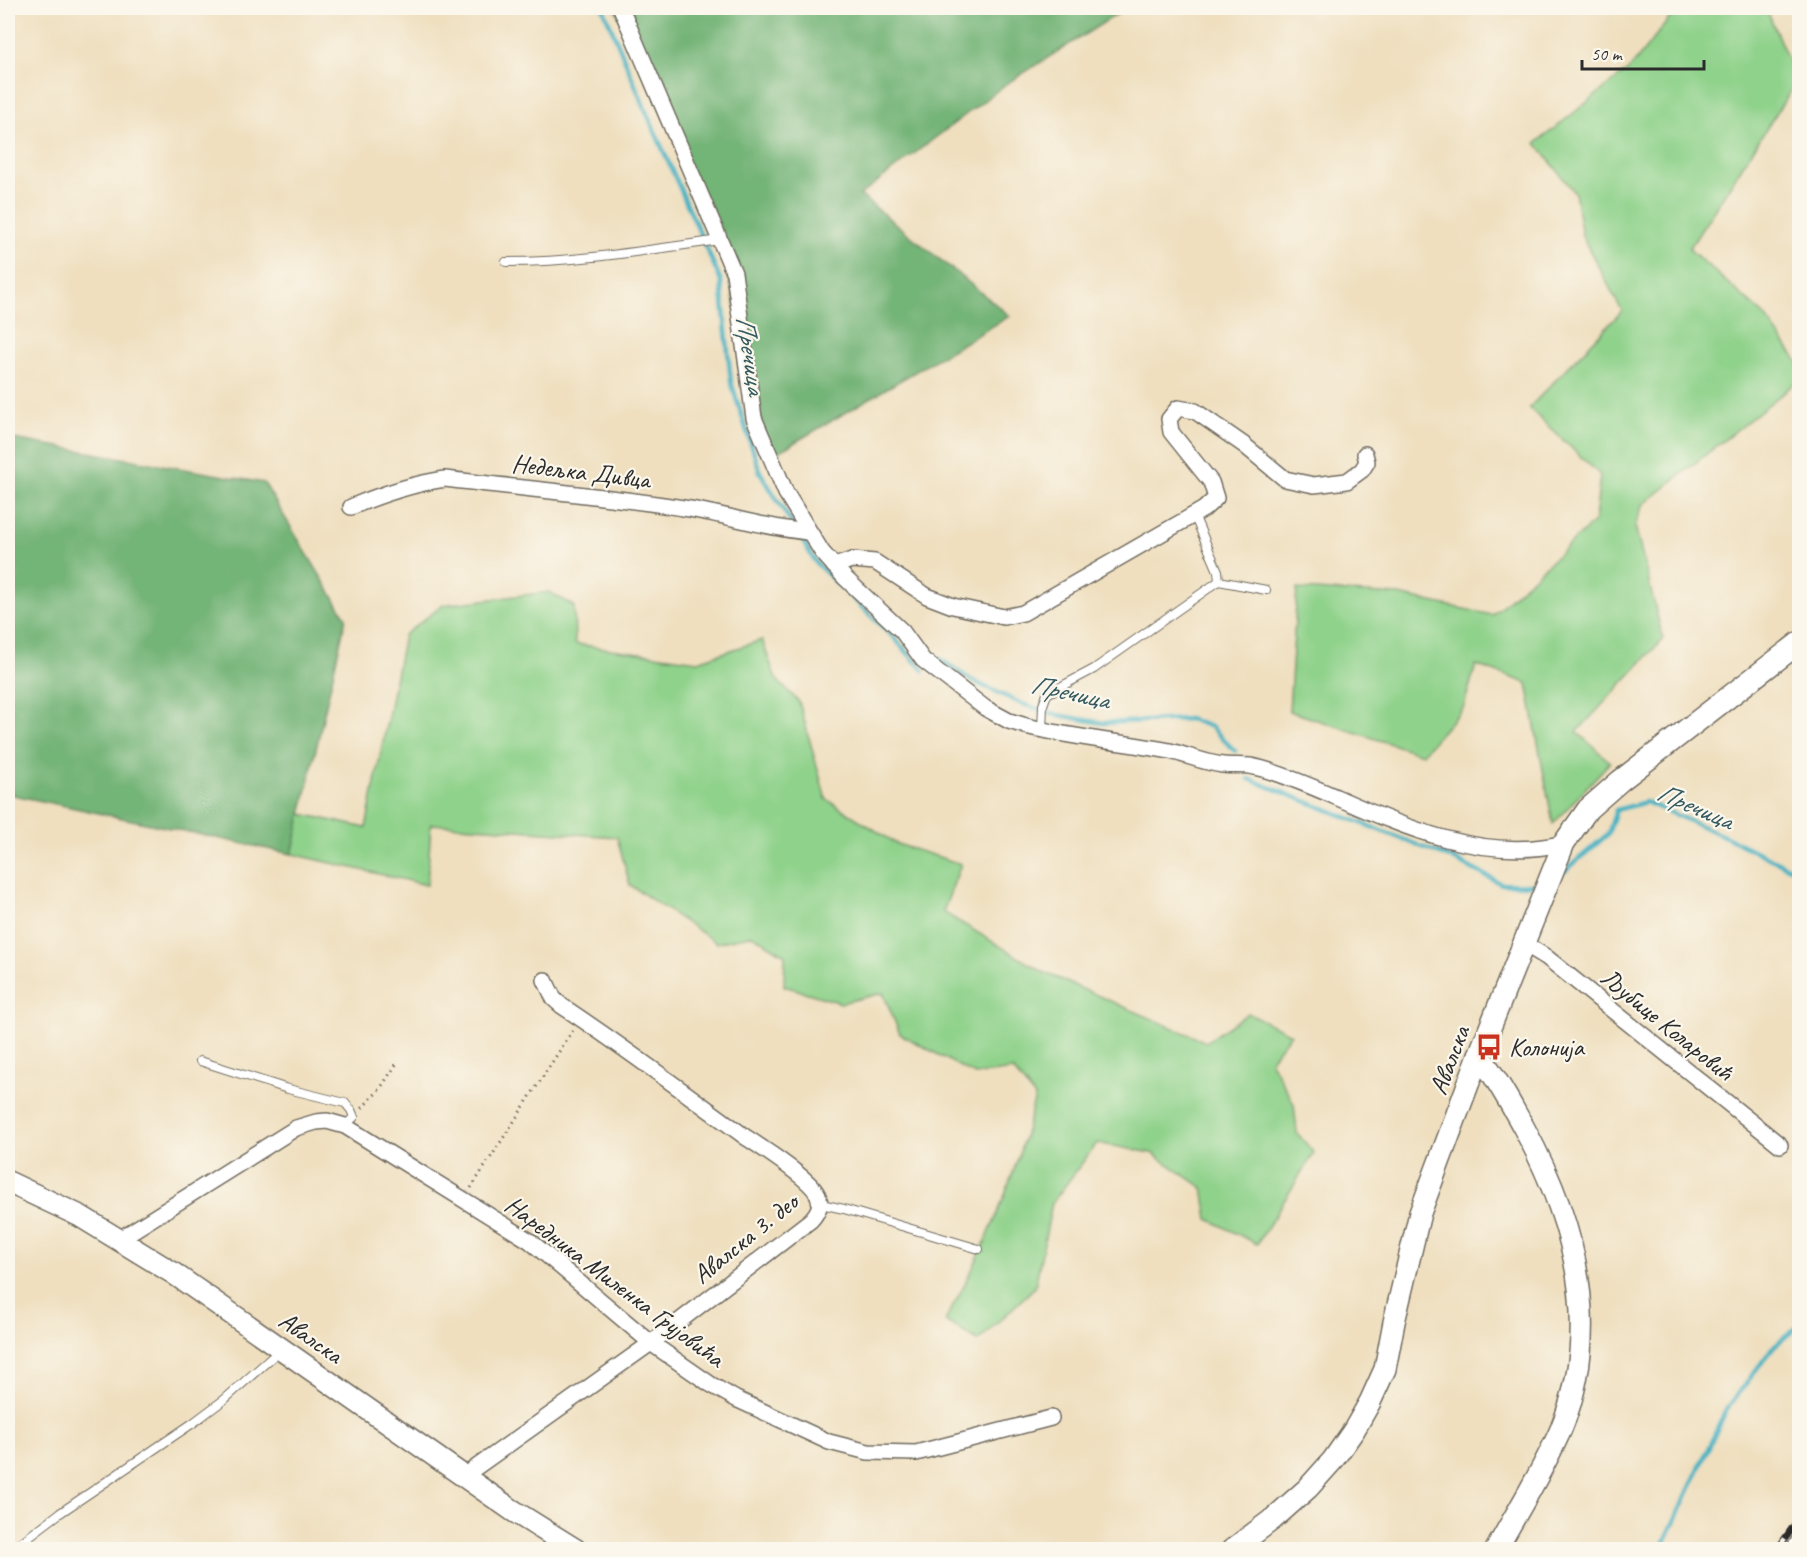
<svg xmlns="http://www.w3.org/2000/svg" width="1807" height="1557" viewBox="0 0 1807 1557" font-family="Caveat,sans-serif">
<rect width="100%" height="100%" fill="#fbf7ec"/>
<filter id="ink" filterUnits="userSpaceOnUse"><feTurbulence type="fractalNoise" baseFrequency=".0167" numOctaves="2"/><feDisplacementMap in="SourceGraphic" scale="12" xChannelSelector="R" yChannelSelector="G"/><feConvolveMatrix kernelMatrix="1 2 1 2 8 2 1 2 1" color-interpolation-filters="sRGB"/></filter>
<filter id="wash" filterUnits="userSpaceOnUse"><feTurbulence type="fractalNoise" baseFrequency=".008" numOctaves="4" result="noise"/><feDisplacementMap in="SourceGraphic" scale="24" xChannelSelector="R" yChannelSelector="G"/><feGaussianBlur stdDeviation="1.35" result="paint"/><feColorMatrix in="noise" values="0 0 0 0 0 0 0 0 0 0 0 0 0 0 0 0 0 1.4 0 .05"/><feComposite in="paint" operator="in"/></filter>
<g filter="url(#wash)">
<rect width="100%" height="100%" fill="#efdfbf"/>
<g fill="#8fd28b" stroke="#5d7e5b" stroke-width="1.5">
<path d="M1678 8H1766L1797 81 1689 249 1764 315 1799 363V380L1643 505 1635 526 1663 639 1577 732 1610 762 1553 824 1527 683 1476 665 1463 708 1422 754 1289 711 1297 589 1399 595 1492 615 1595 521 1600 475 1529 408 1622 311 1582 236 1575 193 1536 143 1630 68Z"/>
<path d="M549 592 574 606 575 644 698 661 762 640 776 679 799 702 826 799 897 844 961 864 943 912 1043 972 1206 1042 1248 1013 1291 1034 1270 1060 1294 1104 1297 1133 1314 1153 1257 1244 1208 1219 1203 1188 1152 1153 1097 1143 1052 1203 1035 1287 978 1341 945 1321C984 1252 1017 1174 1035 1097L1013 1070 975 1075 900 1034 883 993 841 1003 784 986 785 955 753 935 717 943 630 885 617 837 431 824 427 885 292 854 301 814 366 828 404 635 443 605Z"/>
</g>
<g fill="#73b477" stroke="#4f7051" stroke-width="1.5">
<path d="M615 8H1127L1006 84 860 195 1010 316 770 457 720 240Z"/>
<path d="M8 438 264 483 346 618 292 854 8 794Z"/>
</g>
<g fill="none" stroke-linecap="round" stroke-linejoin="round">
<g stroke="#46b2c3" stroke-width="4.5">
<path d="M603 8 648 116 721 281 731 382 760 472 794 527"/>
<path d="M799 534 816 563 896 640 923 670"/>
<path d="M933 654 971 680 1022 704 1058 715 1103 723 1189 719 1211 727 1235 751"/>
<path d="M1249 779 1453 859 1502 884 1538 885"/>
<path d="M1565 871 1608 834 1616 810 1646 802 1726 837 1800 873"/>
<path d="M1661 1550 1726 1410 1774 1346 1800 1325"/>
</g>
</g>
</g>
<g filter="url(#ink)">
<g fill="none" stroke-linecap="round" stroke-linejoin="round">
<g stroke="#706a5f" stroke-width="10">
<g id="lane">
<path d="M506 262C578 262 649 250 720 240"/>
<path d="M1219 581 1266 590"/>
<path d="M1042 730 1043 705 1047 694 1094 669 1219 581 1218 571 1194 515"/>
<path d="M200 1061 288 1089 345 1103 351 1110 354 1117 345 1126"/>
<path d="M821 1204 844 1209 979 1249"/>
<path d="M11 1550 60 1513 193 1423 225 1399 279 1351"/>
</g>
</g>
<g stroke="#706a5f" stroke-width="18">
<g id="street">
<path d="M621 8 734 273 754 418 786 493 822 552 845 578 902 631 923 660 985 708 1009 721 1026 726C1073 738 1122 742 1170 751 1187 755 1205 763 1223 765 1232 766 1241 765 1250 766 1274 770 1313 787 1336 797 1406 828 1486 863 1564 843"/>
<path d="M351 507C382 494 412 484 445 479 527 489 609 496 690 509 730 516 768 528 807 532"/>
<path d="M834 566 852 560 875 562 927 596 953 606 1004 617 1023 613 1204 509 1216 498 1211 482 1171 432 1169 419 1178 408 1195 411 1244 445 1285 479 1314 485 1347 481 1362 470 1367 462 1365 454"/>
<path d="M1523 943 1546 957 1780 1145"/>
<path d="M118 1240 296 1128 316 1122 327 1121 345 1126 530 1241 651 1343 710 1384 736 1399 829 1442 868 1452 916 1453 1051 1418"/>
<path d="M464 1476 651 1343 811 1220C819 1211 823 1203 816 1192 806 1176 762 1148 744 1136 684 1092 624 1047 562 1006L554 999 545 980"/>
<path d="M1793 1550 1800 1540"/>
</g>
</g>
<g stroke="#706a5f" stroke-width="24">
<g id="secondary">
<path d="M1479 1055C1497 1078 1510 1103 1524 1128 1575 1222 1603 1327 1561 1429 1543 1471 1518 1510 1496 1550"/>
<path d="M8 1182 80 1216 173 1273 512 1510 576 1550"/>
<path d="M1232 1550 1273 1519 1308 1488 1333 1460 1354 1430 1370 1402 1385 1369 1394 1322 1420 1213 1479 1055 1564 843 1588 809 1620 781 1800 642"/>
</g>
</g>
<g stroke="#706a5f" stroke-width="3" stroke-dasharray="1.5 4.5" stroke-linecap="butt">
<path d="M362 1108 380 1089 397 1063"/>
<path d="M471 1188 573 1030"/>
</g>
<use href="#lane" stroke="#fff" stroke-width="8"/>
<use href="#street" stroke="#fff" stroke-width="15"/>
<use href="#secondary" stroke="#fff" stroke-width="21"/>
<g stroke="#2b2b2b" stroke-width="7">
<path id="rail" d="M1777 1550 1800 1517"/>
</g>
<use href="#rail" stroke="#fbf7ec" stroke-width="4.5" stroke-dasharray="14" stroke-linecap="butt"/>
</g>
</g>
<defs>
<g id="bus-bare" transform="scale(2.07)"><path d="M-5-6H5V4H4V6H2V4H-2V6H-4V4H-5ZM-3.5-4V0h7V-4ZM-3.5 1.2v1.5H-2V1.2ZM2 1.2v1.5H3.5V1.2Z" fill="#c8321e" stroke="#fbf7ec" stroke-width="2.5" paint-order="stroke"/></g>
</defs>
<g fill-rule="evenodd">
<use href="#bus-bare" x="1489" y="1047"/>
</g>
<g text-anchor="middle" stroke-width="4.5" stroke-linejoin="round" paint-order="stroke">
<g font-size="26" fill="#2b2b2b" stroke="#fbf7ec">
<text transform="translate(581 471) rotate(7)" y="9">Недељка Дивца</text>
<text transform="translate(1667 1024) rotate(39)" y="9">Љубице Коларовић</text>
<text transform="translate(1449 1060) rotate(-69)" y="9">Авалска</text>
<text transform="translate(745 1238) rotate(-39)" y="9">Авалска 3. део</text>
<text transform="translate(615 1281) rotate(37)" y="9">Наредника Миленка Грујовића</text>
<text transform="translate(311 1337) rotate(35)" y="9">Авалска</text>
</g>
<g font-size="26" fill="#2b2b2b" stroke="#fbf7ec" text-anchor="start">
<text x="1509" y="1056">Колонија</text>
</g>
<g font-size="27" font-style="italic" fill="#345a60" stroke="#fbf7ec">
<text transform="translate(751 355) rotate(81)" y="9">Пречица</text>
<text transform="translate(1070 692) rotate(12)" y="9">Пречица</text>
<text transform="translate(1695 806) rotate(23)" y="9">Пречица</text>
</g>
</g>
<rect width="1807" height="1557" fill="none" stroke="#fbf7ec" stroke-width="30"/>
<path d="M1582 60v9h122v-9" fill="none" stroke="#2b2b2b" stroke-width="3"/>
<text x="1591" y="60" font-size="18" fill="#2b2b2b" stroke="#fbf7ec" stroke-width="4.5" paint-order="stroke">50 m</text>
</svg>
